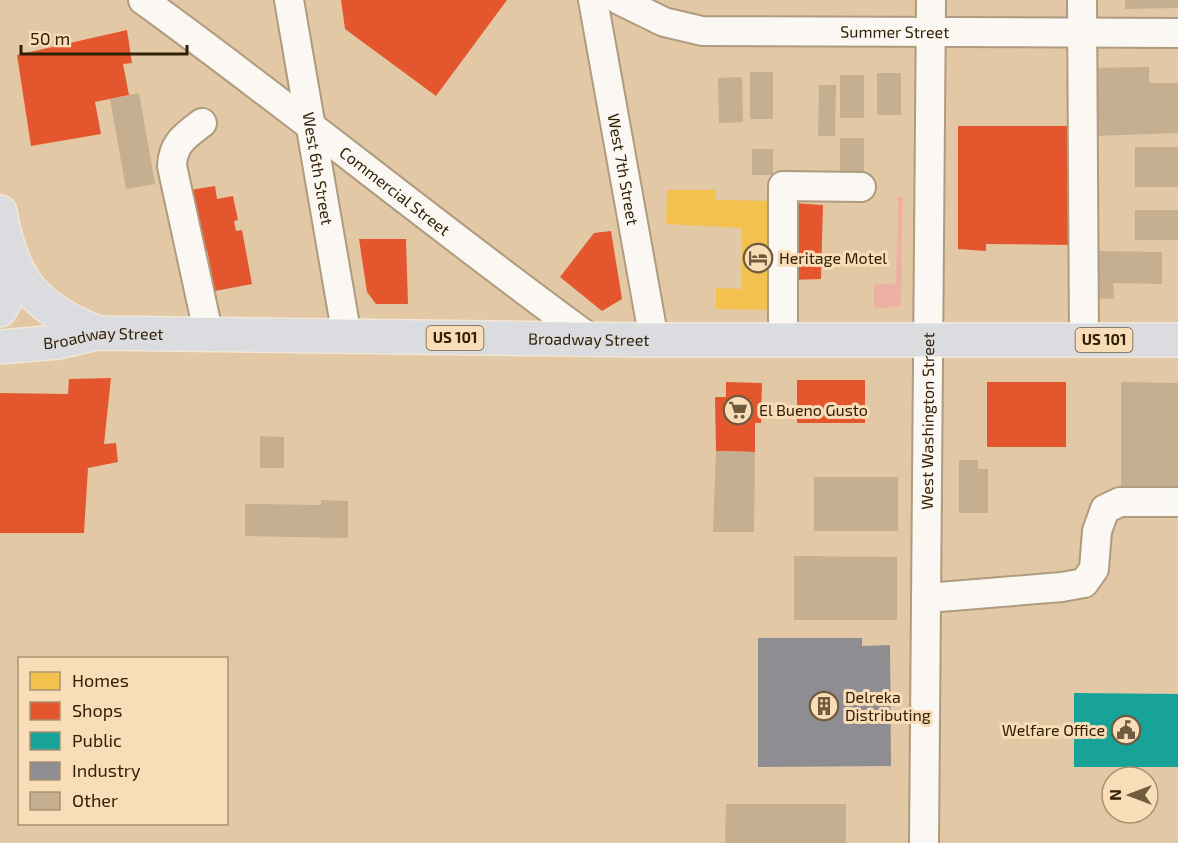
<svg xmlns="http://www.w3.org/2000/svg" width="1178" height="843" viewBox="0 0 1178 843" font-family="'Exo 2',sans-serif">
<rect width="100%" height="100%" fill="#e2c8a5"/>
<path fill="#efb0a4" d="M898 197H903L901 306 874 309V285L896 283Z"/>
<path fill="#f2c14e" d="M667 190H715L716 200 775 201 773 310 716 309V288L742 289V228L666 224Z"/>
<g fill="#e4572e">
<path d="M341 0H507L436 96 345 29Z"/>
<path d="M127 30 132 63 123 64 129 95 95 102 101 134 31 146 17 55Z"/>
<path d="M958 126H1074V245L986 244V251L958 249Z"/>
<path d="M215 186 217 199 233 196 238 220 234 221 236 231 242 230 252 284 215 291 207 250 202 251 190 190Z"/>
<path d="M793 203 823 205 821 279 791 280Z"/>
<path d="M611 231 622 299 602 311 560 277 594 233Z"/>
<path d="M359 239H406L408 304H376L367 292Z"/>
<path d="M111 378 104 444 116 443 118 462 88 468 84 533H0V393L68 394 69 379Z"/>
<rect x="797" y="380" width="68" height="43"/>
<path d="M726 382 762 383 761 423H755V452L716 451 715 397H726Z"/>
<rect x="987" y="382" width="79" height="65"/>
</g>
<path fill="#17a398" d="M1074 693 1178 694V767H1074Z"/>
<path fill="#8d8d92" d="M758 638H862V646L890 645 891 766 758 767Z"/>
<g fill="#c5af90">
<path d="M1125 0H1178V8L1125 9Z"/>
<path d="M1149 67V83H1178V133L1094 136 1093 68Z"/>
<rect x="750" y="72" width="23" height="47"/>
<rect x="877" y="73" width="24" height="42"/>
<rect x="840" y="75" width="24" height="43"/>
<path d="M742 77 743 122 719 123 718 78Z"/>
<path d="M819 85H836L835 136H818Z"/>
<path d="M139 93 155 184 126 189 110 99Z"/>
<rect x="840" y="138" width="24" height="36"/>
<rect x="1135" y="147" width="43" height="40"/>
<rect x="752" y="149" width="21" height="26"/>
<rect x="1135" y="210" width="43" height="30"/>
<path d="M1091 251 1162 252V284L1113 283 1114 299 1092 298Z"/>
<path d="M1121 382 1178 383V488L1121 487Z"/>
<path d="M260 436 284 437V468H260Z"/>
<path d="M716 451 755 452 754 532H713Z"/>
<path d="M959 460H978V469H988V513H959Z"/>
<rect x="814" y="477" width="84" height="54"/>
<path d="M321 500 348 501V538L245 536V504L321 505Z"/>
<path d="M794 556 897 557V620H794Z"/>
<path d="M726 804H846V843H725Z"/>
</g>
<g fill="none" stroke-linecap="round" stroke-linejoin="round">
<g stroke="#af9b7f" stroke-width="32">
<g id="minor">
<path id="s1" d="M143 0C295 110 439 229 591 339"/>
<path id="s2" d="M289 0 347 337"/>
<path id="s3" d="M593 0 654 340"/>
<path id="s4" d="M619 0 664 22 702 31 1178 33"/>
<path d="M1082 0 1084 340"/>
<path d="M202 123C185 136 173 143 172 166L209 336"/>
<path d="M783 340V186L861 187"/>
<path d="M927 598 1062 587 1084 583 1094 569 1097 531 1105 509 1120 502H1178"/>
<path id="s5" d="M924 843 931 0"/>
</g>
</g>
<g stroke="#f2e6d6" stroke-width="36">
<g id="highway">
<path d="M0 212C12 280 34 308 98 333"/>
<path d="M0 310C12 291 12 278 9 255"/>
<path id="s6" d="M0 347 58 342 98 333 654 340H1178"/>
</g>
</g>
<use href="#minor" stroke="#fbf7f2" stroke-width="28"/>
<use href="#highway" stroke="#dadcdf" stroke-width="33"/>
</g>
<defs>
<g id="hotel-ring" transform="scale(1.5)"><circle r="9.5" fill="#f9ddb8" stroke="#705b3e" stroke-width="1.5"/><path d="M-6-4.5h1.5V1H6V5H4.5V3h-9V5H-6ZM-4 0a1.8 1.8 0 1 1 3.6 0ZM.5 0V-2.5h3Q6-2.5 6 0Z" fill="#705b3e"/></g>
<g id="supermarket-ring" transform="scale(1.5)"><circle r="9.5" fill="#f9ddb8" stroke="#705b3e" stroke-width="1.5"/><path d="M-6-5.5h2.5l.6 2H6L4.5 2H-2.5L-4.4-4H-6ZM-1.5 3.2a1.3 1.3 0 1 0 .1 0ZM3 3.2a1.3 1.3 0 1 0 .1 0Z" fill="#705b3e"/></g>
<g id="building-ring" transform="scale(1.5)"><circle r="9.5" fill="#f9ddb8" stroke="#705b3e" stroke-width="1.5"/><path d="M-4-6H4V6H1V3H-1V6H-4ZM-2.5-4.3h1.7v1.8h-1.7ZM.8-4.3h1.7v1.8H.8ZM-2.5-1h1.7V.8h-1.7ZM.8-1h1.7V.8H.8Z" fill="#705b3e"/></g>
<g id="civic-ring" transform="scale(1.5)"><circle r="9.5" fill="#f9ddb8" stroke="#705b3e" stroke-width="1.5"/><path d="M-.6-6.5H3V-4.5H.6V-3L4-1V1h2V6H-6V1h2V-1L-.6-3ZM-1.2 2.5V6h2.4V2.5Z" fill="#705b3e"/></g>
</defs>
<g fill-rule="evenodd">
<use href="#hotel-ring" x="758" y="258"/>
<use href="#supermarket-ring" x="738" y="410"/>
<use href="#building-ring" x="824" y="706"/>
<use href="#civic-ring" x="1126" y="730"/>
</g>
<g text-anchor="middle" stroke-width="6" stroke-linejoin="round" paint-order="stroke">
<g fill="#f9ddb8" stroke="#6e593b" stroke-width="1.5">
<rect x="426.5" y="326" width="57" height="24" rx="4.5"/>
<rect x="1075.5" y="328" width="57" height="24" rx="4.5"/>
</g>
<g font-size="15" font-weight="bold" fill="#322106">
<text x="455" y="343">US 101</text>
<text x="1104" y="345">US 101</text>
</g>
<g font-size="16" fill="#322106" stroke="#f9ddb8">
<text dy="6" stroke="none"><textPath href="#s4" startOffset="282">Summer Street</textPath></text>
<text dy="6" stroke="none"><textPath href="#s2" startOffset="171">West 6th Street</textPath></text>
<text dy="6" stroke="none"><textPath href="#s3" startOffset="172">West 7th Street</textPath></text>
<text dy="6" stroke="none"><textPath href="#s1" startOffset="316">Commercial Street</textPath></text>
<text dy="6" stroke="none"><textPath href="#s6" startOffset="590">Broadway Street</textPath></text>
<text dy="6" stroke="none"><textPath href="#s6" startOffset="104">Broadway Street</textPath></text>
<text dy="6" stroke="none"><textPath href="#s5" startOffset="422">West Washington Street</textPath></text>
</g>
<g font-size="16" fill="#322106" stroke="#f9ddb8" text-anchor="start">
<text x="779" y="264">Heritage Motel</text>
<text x="759" y="416">El Bueno Gusto</text>
<text x="845" y="703">Delreka<tspan x="845" dy="18">Distributing</tspan></text>
<text x="1105" y="736" text-anchor="end">Welfare Office</text>
</g>
</g>
<rect x="18" y="657" width="210" height="168" fill="#f9ddb8" stroke="#a99271" stroke-width="1.5"/>
<rect x="30" y="672" width="30" height="18" fill="#f2c14e" stroke="#a99271" stroke-width="1.5"/>
<text x="72" y="687" font-size="18" fill="#322106">Homes</text>
<rect x="30" y="702" width="30" height="18" fill="#e4572e" stroke="#a99271" stroke-width="1.5"/>
<text x="72" y="717" font-size="18" fill="#322106">Shops</text>
<rect x="30" y="732" width="30" height="18" fill="#17a398" stroke="#a99271" stroke-width="1.5"/>
<text x="72" y="747" font-size="18" fill="#322106">Public</text>
<rect x="30" y="762" width="30" height="18" fill="#8d8d92" stroke="#a99271" stroke-width="1.5"/>
<text x="72" y="777" font-size="18" fill="#322106">Industry</text>
<rect x="30" y="792" width="30" height="18" fill="#c5af90" stroke="#a99271" stroke-width="1.5"/>
<text x="72" y="807" font-size="18" fill="#322106">Other</text>
<g transform="translate(1130 795) rotate(270)"><circle r="28" fill="#f9ddb8" stroke="#a99271" stroke-width="1.5"/>
<path d="M0-4.5L10 22L0 15L-10 22Z" fill="#705b3e"/>
<text y="-9" font-size="16" font-weight="bold" text-anchor="middle" fill="#322106">N</text>
</g>
<path d="M21 45v9h166v-9" fill="none" stroke="#322106" stroke-width="3"/>
<text x="30" y="45" font-size="18" fill="#322106" stroke="#f9ddb8" stroke-width="4.5" paint-order="stroke">50 m</text>
</svg>
